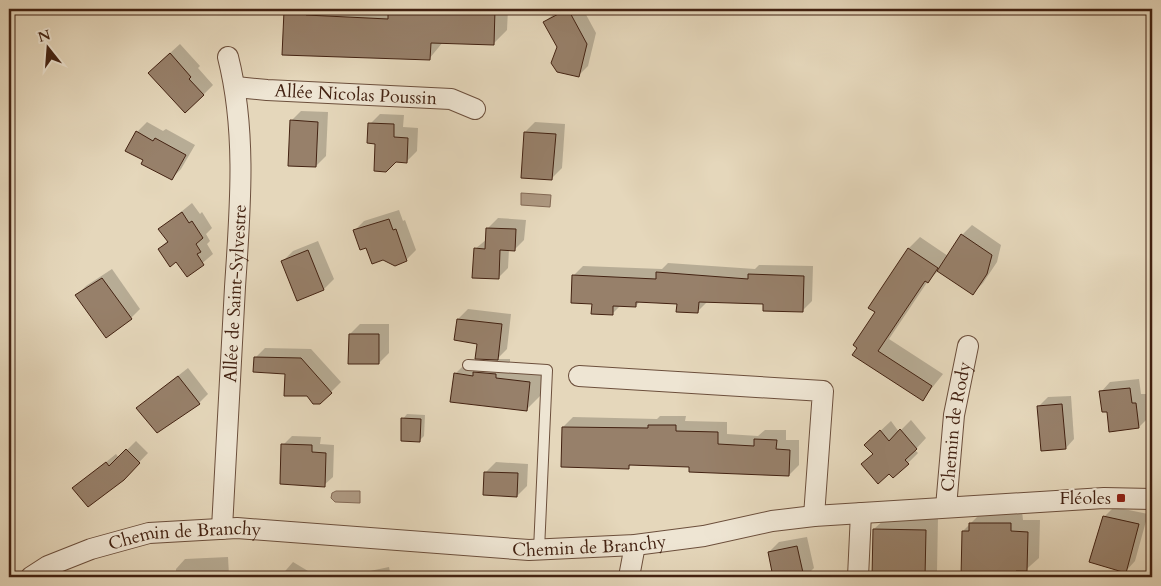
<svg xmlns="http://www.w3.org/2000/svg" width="1161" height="586" viewBox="0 0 1161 586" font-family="Cardo,serif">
<rect width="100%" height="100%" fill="#e5d7bb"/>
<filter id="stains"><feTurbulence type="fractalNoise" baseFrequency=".004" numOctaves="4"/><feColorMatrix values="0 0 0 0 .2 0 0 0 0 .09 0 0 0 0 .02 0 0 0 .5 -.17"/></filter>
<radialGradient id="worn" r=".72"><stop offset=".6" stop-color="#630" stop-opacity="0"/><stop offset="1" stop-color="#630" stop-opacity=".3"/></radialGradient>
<g fill="#ae9982" stroke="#836955">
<path d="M521 193 551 195 550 207 521 205Z"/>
<path d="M336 491H360V503L335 502 331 498 332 493Z"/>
</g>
<g fill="#0003">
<path d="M289 9H508L507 30 493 44 443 42 429 59 286 12Z"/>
<path d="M560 9H583L596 33 588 66 578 76 544 22Z"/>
<path d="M180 44 200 66 198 68 213 85 203 95 159 63Z"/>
<path d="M301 111 328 112 326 156 316 166 291 121Z"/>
<path d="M380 114 404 115 403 127 418 128 417 151 407 161 377 142 370 124Z"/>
<path d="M147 122 163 131 166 129 195 145 181 169 171 179 145 160 137 132Z"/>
<path d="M535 122 565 124 562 168 552 178 525 132Z"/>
<path d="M192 203 200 214 202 212 212 228 206 234 210 241 207 244 213 254 187 276 177 260 159 249 168 240 160 229Z"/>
<path d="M399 210 403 221 405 220 416 250 406 260 367 246 354 231 364 221Z"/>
<path d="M498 218 526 220 524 240 514 250 509 249 508 268 498 278 475 249 487 239 488 228Z"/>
<path d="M972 225 1001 245 997 262 983 283 973 293 939 270 928 281 889 339 943 374 923 399 854 355 908 249 920 237 948 256 962 235Z"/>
<path d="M318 241 334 279 324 289 298 299 283 261 293 251Z"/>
<path d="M668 263 755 269 759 265 813 266 812 301 802 311 765 303 708 301 697 312 678 303 640 301 636 306 621 305 612 314 593 303 573 276 583 266 662 269Z"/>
<path d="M112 269 140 309 131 318 77 295 86 286Z"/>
<path d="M468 309 511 314 507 349 497 359H510V364L544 368 541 395 526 410 455 374 470 359 486 361 489 358 478 343 456 339 458 319Z"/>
<path d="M360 324H389V353L379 363 350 334Z"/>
<path d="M265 348 311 349 341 382 320 403 286 373 255 358Z"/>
<path d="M188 368 208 394 199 403 137 408Z"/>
<path d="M1139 379 1141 394H1146L1148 418 1139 427 1108 410 1101 392 1110 382Z"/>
<path d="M1071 396 1074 439 1066 448 1039 406 1048 397Z"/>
<path d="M407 414 425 415 424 436 419 441 403 419Z"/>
<path d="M660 416H686L685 421 727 422V434L758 436 765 430H786V440H799V465L789 475 691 466 632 464 628 468 563 427 573 417 657 419Z"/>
<path d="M911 420 926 438 915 450 918 453 908 463 893 476 889 472 863 464 874 453 876 435 891 421 899 432Z"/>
<path d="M292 436 321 437 320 444 334 445 333 477 324 485 283 445Z"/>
<path d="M136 441 148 453 123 479 74 488 116 454 119 458Z"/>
<path d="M496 462 528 464 527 486 517 496 486 472Z"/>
<path d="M1114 507 1148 514 1135 561 1126 571 1104 517Z"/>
<path d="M983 511H1022L1023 520H1040L1039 558 1021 574V577H962L963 531Z"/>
<path d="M887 517 938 518 937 571 931 577H873L874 529Z"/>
<path d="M807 537 814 568 805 577H774L769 552 779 542Z"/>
<path d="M228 557 229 575 227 577H176V569L185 559Z"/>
<path d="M293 562 318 577H280Z"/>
<path d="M389 567 391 577H364L370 571Z"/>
<path d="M123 572 125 577H109Z"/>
<path d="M494 574 495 577H484Z"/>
</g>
<g fill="#97806a" stroke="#432212">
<path d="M388 9H495L494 45 431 43 430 60 282 55 284 11 306 12V15L388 19Z"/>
<path d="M568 9 587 44 579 77 557 72 551 63 557 47 543 22Z"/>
<path d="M170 53 191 77 189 79 204 95 185 113 148 73Z"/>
<path d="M290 120 318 122 316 167 288 166Z"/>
<path d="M368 123 394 124V137L408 138 407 163 396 162 386 172 374 171 375 144 367 143Z"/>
<path d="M136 131 153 141 155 138 186 155 172 180 141 164 143 160 125 151Z"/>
<path d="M524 132 556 134 552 180 521 178Z"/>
<path d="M182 212 189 223 192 221 203 238 196 244 201 252 197 254 204 265 187 277 176 262 170 267 158 249 168 242 158 229Z"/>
<path d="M389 219 393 230 396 229 407 261 395 266 383 260 372 264 366 248 360 250 353 230Z"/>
<path d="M486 228 516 229 515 251 500 250 499 279 472 278 474 248 485 249Z"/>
<path d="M961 234 992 255 987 274 973 295 937 271Z"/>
<path d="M908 248 938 268 928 283 925 281 878 351 932 386 923 401 852 355 857 348 853 345 875 312 868 308Z"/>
<path d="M308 250 324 290 297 301 281 261Z"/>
<path d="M656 272 748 279V274L804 276 803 312 763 311V304L699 302 698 313 676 312 677 304 636 302V307L613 306V315L591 314 592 304 571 303 572 275 656 279Z"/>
<path d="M102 278 132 319 106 338 75 295Z"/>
<path d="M457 319 502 324 498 360 475 359 477 344 454 340Z"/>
<path d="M349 334H379V364H348Z"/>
<path d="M254 357 301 358 332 393 320 404H313L307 396H284L285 374 253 372Z"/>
<path d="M473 372 496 374V378L530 382 527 411 450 402 454 373 473 376Z"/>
<path d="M178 376 200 404 157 433 136 408Z"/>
<path d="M1130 388 1132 403H1136L1139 428 1109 432 1107 412H1102L1099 391Z"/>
<path d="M1062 404 1066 449 1041 451 1037 406Z"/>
<path d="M401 418 421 419 420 442 401 441Z"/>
<path d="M648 425H676V431L718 432V444L754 446V439L777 440 776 449 790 450 789 476 689 472V467L629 465V469L561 467 562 427 648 428Z"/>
<path d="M900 429 917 449 905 460 909 464 893 478 889 474 878 484 861 464 873 454 864 445 880 430 889 441Z"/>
<path d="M281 444 312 445V452L326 453 325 487 280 484Z"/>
<path d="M126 449 140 463 124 480 88 507 72 488 106 462 109 466Z"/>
<path d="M484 472 518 473 517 497 483 495Z"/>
<path d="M1103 516 1139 524 1126 573 1089 562Z"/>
<path d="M969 523H1011V531L1028 532 1027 571H1016L1015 577H961L962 531H969Z"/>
<path d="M873 529 926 530 925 577H872Z"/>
<path d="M797 546 804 577H773L768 552Z"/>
</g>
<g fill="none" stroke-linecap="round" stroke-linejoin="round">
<g stroke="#6c4f3c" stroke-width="12">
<path id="lane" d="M468 365 547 370 539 550"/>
</g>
<g stroke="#6c4f3c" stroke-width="22">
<g id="street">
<path id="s1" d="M236 87 267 90 451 99 475 109"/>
<path d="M579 376 823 391 814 516"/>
<path id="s2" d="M946 507 954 415 968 346"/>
<path id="s3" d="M222 529C226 448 231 367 235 287 240 211 247 132 228 57"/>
<path id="s4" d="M31 577 48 566 91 549 149 533 237 528 529 550 635 545 704 536 772 521 814 516 1104 498 1152 499"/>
<path d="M629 577 635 545"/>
<path d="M858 577 861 513"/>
</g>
</g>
<use href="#lane" stroke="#eee5d3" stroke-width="10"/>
<use href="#street" stroke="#eee5d3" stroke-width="20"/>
</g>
<rect fill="#8f2418" stroke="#eee5d3" stroke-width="2" x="1116" y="493" width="10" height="10" rx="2.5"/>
<g text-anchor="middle" stroke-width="4" stroke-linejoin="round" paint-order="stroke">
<g font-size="18" fill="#432212" stroke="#eee5d3">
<text dy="6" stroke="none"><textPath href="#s1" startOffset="120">Allée Nicolas Poussin</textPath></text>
<text dy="6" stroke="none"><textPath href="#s3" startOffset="236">Allée de Saint-Sylvestre</textPath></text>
<text dy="6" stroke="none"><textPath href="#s2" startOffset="81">Chemin de Rody</textPath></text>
<text dy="6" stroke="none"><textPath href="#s4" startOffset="162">Chemin de Branchy</textPath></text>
<text dy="6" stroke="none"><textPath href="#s4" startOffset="568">Chemin de Branchy</textPath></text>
</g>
<g font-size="18" fill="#432212" stroke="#eee5d3" text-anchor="end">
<text x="1111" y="504">Fléoles</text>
</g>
</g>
<rect width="1161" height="586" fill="none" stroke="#e5d7bb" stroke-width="30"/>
<rect x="10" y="10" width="1141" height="566" fill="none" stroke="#432212" stroke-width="2.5"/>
<rect x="15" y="15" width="1131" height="556" fill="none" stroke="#432212"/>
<g transform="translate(48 48) rotate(343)" stroke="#eee5d3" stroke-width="4" paint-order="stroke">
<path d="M0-4L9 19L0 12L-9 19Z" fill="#432212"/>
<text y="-8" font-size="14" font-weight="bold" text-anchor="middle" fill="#432212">N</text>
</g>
<rect width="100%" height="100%" filter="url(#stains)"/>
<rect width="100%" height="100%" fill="url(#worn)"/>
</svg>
